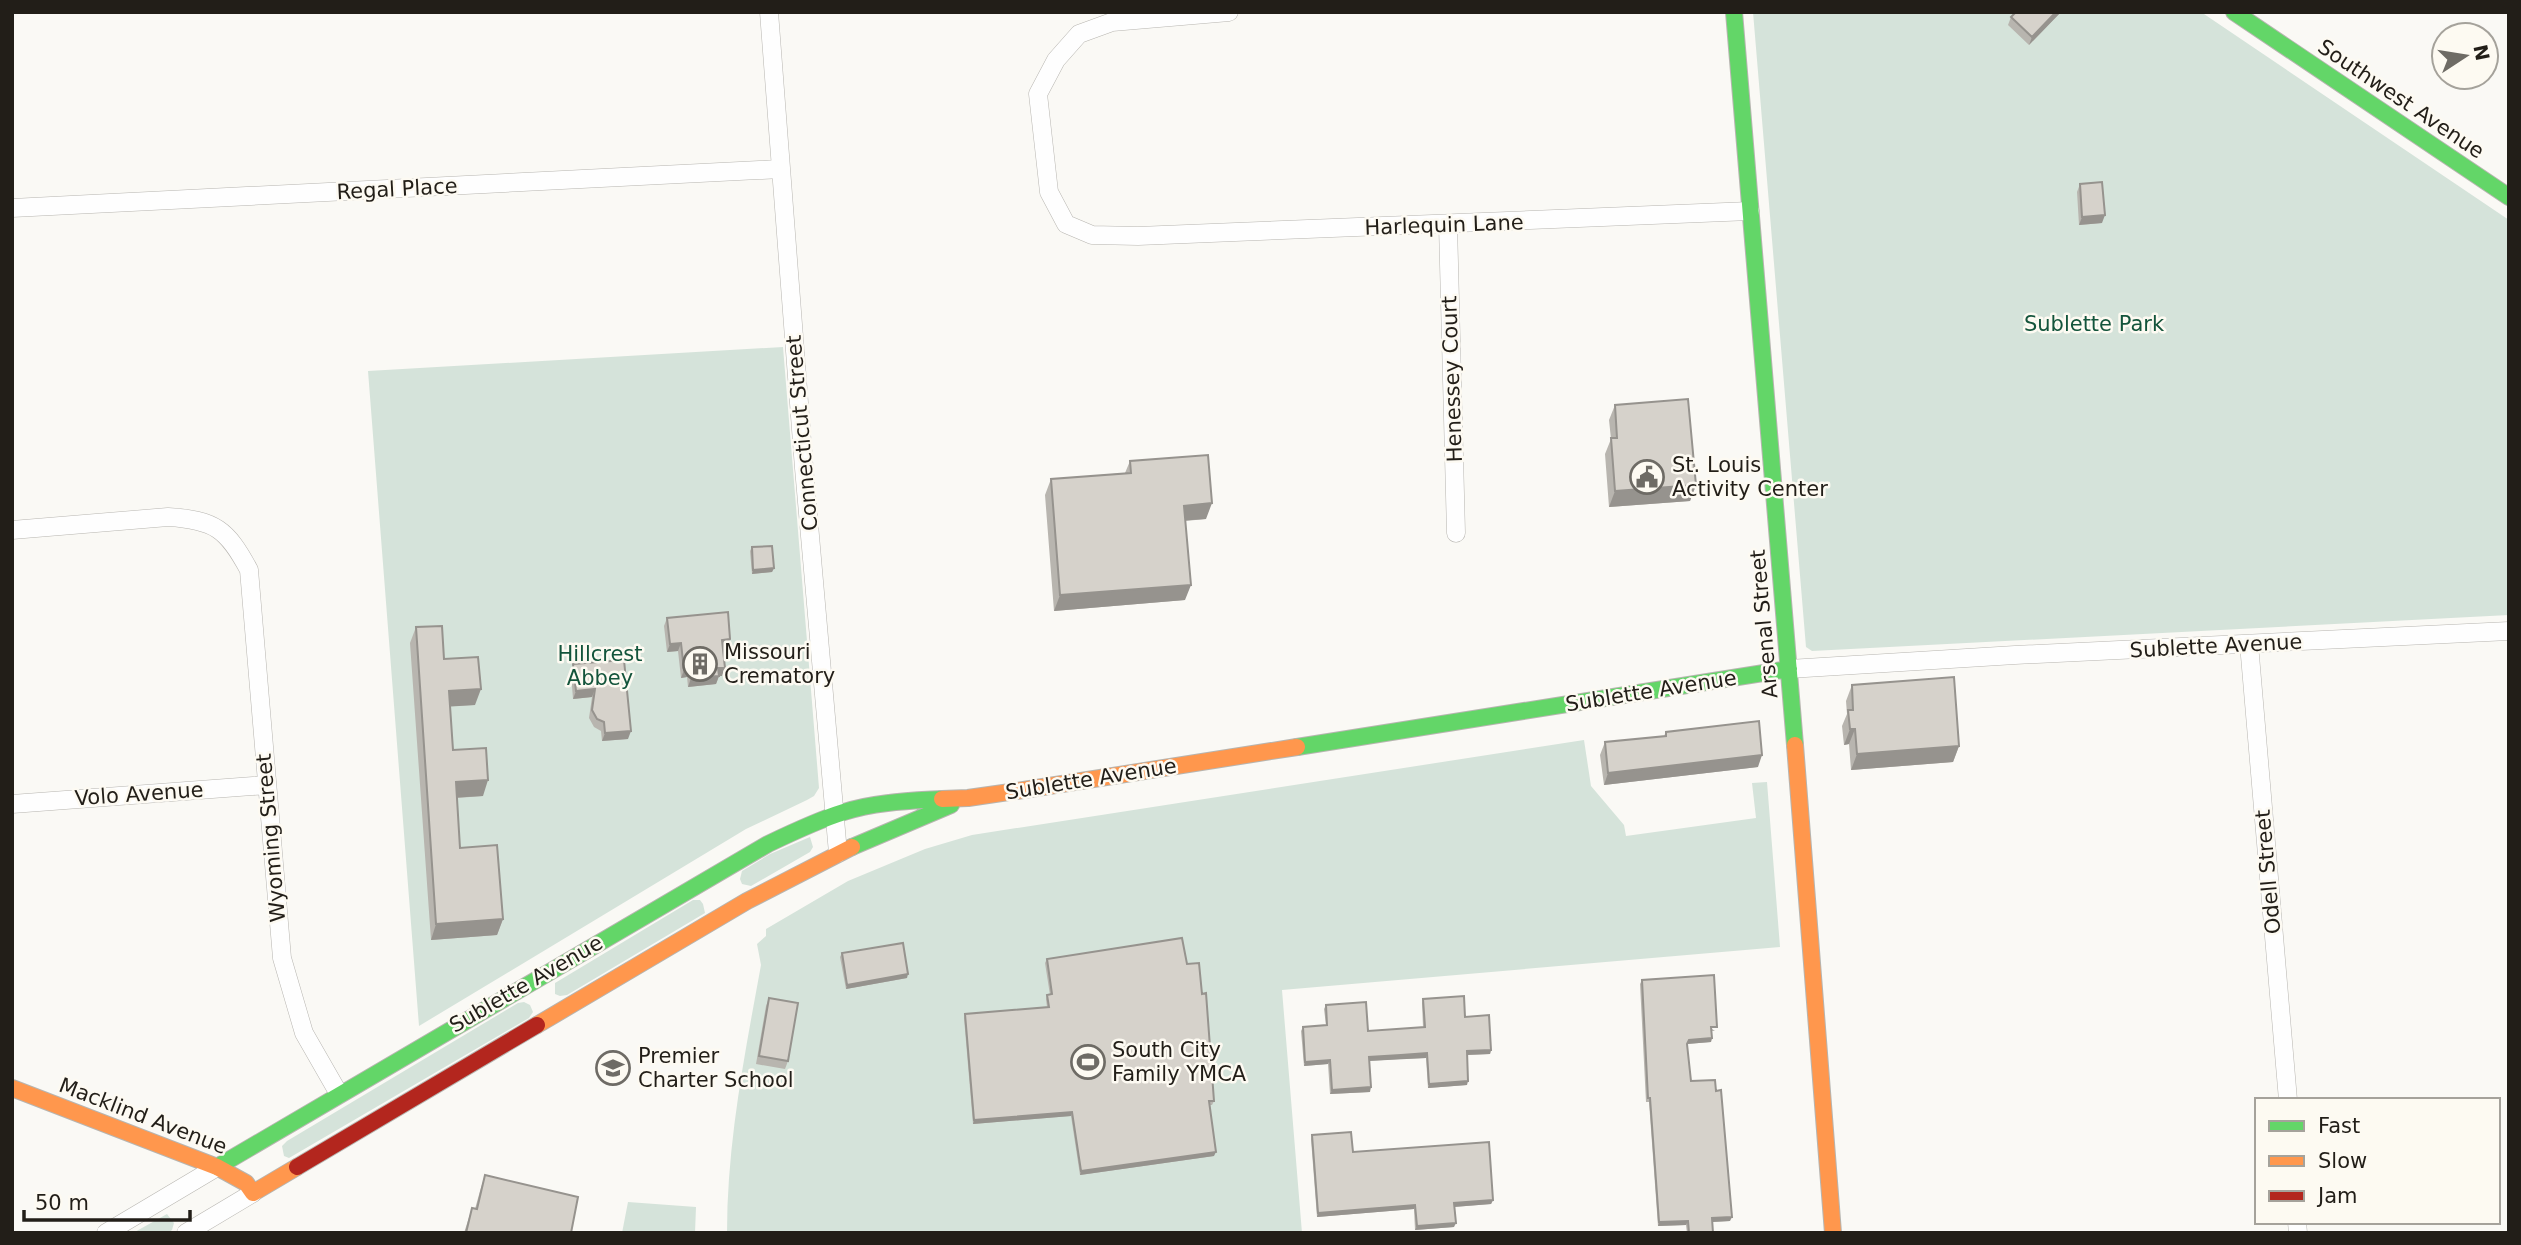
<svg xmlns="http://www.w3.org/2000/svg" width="2521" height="1245" viewBox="0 0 2521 1245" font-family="'DejaVu Sans',sans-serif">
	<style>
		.green { fill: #d5e3da }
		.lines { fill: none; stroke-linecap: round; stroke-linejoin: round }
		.street-casing { stroke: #b7b5b0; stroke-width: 19 }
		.fast-casing { stroke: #b7b5b0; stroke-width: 18 }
		.slow-casing { stroke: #b7b5b0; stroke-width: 18 }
		.jam-casing { stroke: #b7b5b0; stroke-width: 18 }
		.street { stroke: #fefefe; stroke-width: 18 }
		.fast { stroke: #63d668; stroke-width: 16 }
		.slow { stroke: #ff974d; stroke-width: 16 }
		.jam { stroke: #b3261e; stroke-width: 16 }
		.wall { fill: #b8b5af }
		.shaded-wall { fill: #96938e }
		.building { fill: #d6d2cb; stroke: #96938e; stroke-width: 2 }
		.labels { text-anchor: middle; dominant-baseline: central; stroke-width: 5; stroke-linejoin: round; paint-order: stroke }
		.street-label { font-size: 21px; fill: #221e18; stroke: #fdfaf2 }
		.park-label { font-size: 21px; fill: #13543b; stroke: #fdfaf2 }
		.poi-label { font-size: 21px; fill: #221e18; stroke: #fdfaf2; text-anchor: start }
	</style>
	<rect width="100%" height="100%" fill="#faf9f5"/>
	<path class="green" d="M1753 12H2201L2509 220V615L1812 651 1806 647Z
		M783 347 819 788 814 796 807 800 746 829 419 1026 368 371Z
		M1584 740 1591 786 1624 825 1626 836 1756 818 1752 783 1767 782 1780 947 1282 990 1302 1233H727C727 1142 745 1053 761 965L757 944 766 936V929L848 881 925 849 972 835Z
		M810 837 813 847 810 852 751 886 742 884 740 879 742 871 770 854Z
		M693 900H700L703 904 705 913 567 995 560 996 555 994V983Z
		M524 1002 530 1005 533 1012 529 1018 289 1158 284 1156 282 1146 287 1141 518 1003Z
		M628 1202 696 1207 695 1233H622Z
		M167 1214 174 1223 172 1230 168 1233H133Z"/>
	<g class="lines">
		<g class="street-casing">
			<path id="street" d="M769 12 804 468 838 853
				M1229 12 1112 22 1079 34 1056 60 1038 94 1049 192 1066 224 1092 235 1138 236 1750 211
				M12 208 781 169
				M1448 225 1456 533
				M12 530 168 517C215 520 227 529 249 570L282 958 304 1033 339 1094
				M2249 644 2288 1100
				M1789 669 2015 655 2509 631
				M12 804 266 785
				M2297 1222 2298 1233
				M106 1233 217 1167
				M186 1233 253 1193"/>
		</g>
		<g class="fast-casing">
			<path id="fast" d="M1734 12 1795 745
				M2234 12 2509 197
				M1297 747 1789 669
				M852 847 951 805
				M217 1167 768 844C793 832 818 820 844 812 875 802 909 801 942 799"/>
		</g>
		<g class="slow-casing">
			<path id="slow" d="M1795 745 1833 1233
				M942 799 968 798 1030 789 1297 747
				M537 1025 747 901 852 847
				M12 1088 217 1167 246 1183 253 1193 297 1167"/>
		</g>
		<g class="jam-casing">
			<path id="jam" d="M297 1167 537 1025"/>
		</g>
		<use href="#street" class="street"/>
		<use href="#fast" class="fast"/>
		<use href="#slow" class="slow"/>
		<use href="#jam" class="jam"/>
	</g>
	<path class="wall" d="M2061 12 2029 45 2008 25 2011 17Z
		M2080 184 2102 223 2079 225 2077 192Z
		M1615 405 1696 485 1690 501 1609 507 1605 454 1611 439 1609 420Z
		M1130 461 1206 519 1185 521V600L1054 611 1045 495 1051 479 1125 473Z
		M752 547 774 568 772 572 752 574 750 551Z
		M667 618 730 639 727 647 723 648 725 668 722 676H719L716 684 688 687 687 677 681 678 678 651 667 652 664 626Z
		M416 627 475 705 450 706 453 750 483 796 457 798 460 848 503 919 497 935 431 940 410 643Z
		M624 660 628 739 602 741 601 731 594 727 589 718 592 697 573 699 571 673 573 664Z
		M1852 685 1959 746 1953 762 1851 770 1849 744 1844 745 1842 726 1847 714 1846 701Z
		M1666 732 1758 767 1604 785 1600 755 1605 742 1664 736Z
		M842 953 907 978 846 989 840 957Z
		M1047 959 1214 1101 1212 1105H1209L1214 1156 1080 1175 1071 1116 973 1124 964 1018 965 1014 1047 1007 1046 999 1047 995H1050L1045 963Z
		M1642 980 1715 1031H1712L1711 1042 1687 1044 1691 1081 1730 1221 1713 1222V1233H1687L1686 1225 1658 1226 1649 1102H1646L1640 984Z
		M769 998 788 1061 785 1069 756 1064 766 1006Z
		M1423 999 1465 1017 1491 1050 1490 1054 1467 1055V1085L1428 1088 1426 1058 1399 1059 1369 1061 1370 1092 1330 1094 1328 1064 1304 1066 1301 1031 1303 1027 1326 1025 1324 1009 1326 1005 1368 1031 1423 1027 1422 1003Z
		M1312 1135 1353 1152 1493 1200 1491 1204 1454 1207V1227L1415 1230 1414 1209 1317 1217 1311 1139Z
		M485 1175 571 1233H464L472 1208 475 1209 480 1191Z"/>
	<path class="shaded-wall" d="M2056 12H2061L2029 45 2032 37Z
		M2105 215 2102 223 2079 225 2082 217Z
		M1696 485 1690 501 1609 507 1615 491Z
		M1212 503 1206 519 1178 521 1184 506Z
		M774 568 772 572 752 574 753 570Z
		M1191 585 1185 600 1054 611 1060 595Z
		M730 639 727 647 719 648 722 640Z
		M681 643 678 651 667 652 670 644Z
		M718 668H725L722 676H719L716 684 688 687 691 678Z
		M690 669 687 677 681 678 684 670Z
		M481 689 475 705 443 707 449 691Z
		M595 689 592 697 573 699 576 691Z
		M1850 729H1855L1849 744 1844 745Z
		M631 731 628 739 602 741 605 733Z
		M1959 746 1953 762 1851 770 1857 754Z
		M1762 755 1758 767 1604 785 1608 773Z
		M488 780 483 796 450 798 456 782Z
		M503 919 497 935 431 940 436 924Z
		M908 974 907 978 846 989 847 985Z
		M1712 1038 1711 1042 1687 1044 1689 1040Z
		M1491 1050 1490 1054 1465 1055 1467 1051Z
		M1427 1053 1426 1058 1368 1061 1369 1057Z
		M1330 1060 1328 1064 1304 1066 1305 1062Z
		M1468 1081 1467 1085 1428 1088 1429 1084Z
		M1371 1087 1370 1092 1330 1094 1332 1090Z
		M1072 1112 1071 1116 973 1124 974 1120Z
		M1216 1152 1214 1156 1080 1175 1081 1171Z
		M1493 1200 1491 1204 1453 1207 1454 1203Z
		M1415 1205 1414 1209 1317 1217 1318 1213Z
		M1732 1217 1730 1221 1711 1222 1712 1218Z
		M1688 1221 1686 1225 1658 1226 1659 1222Z
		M1456 1223 1454 1227 1415 1230 1417 1226Z"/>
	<path class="building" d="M2016 12H2056L2032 37 2011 17Z
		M2102 182 2105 215 2082 217 2080 184Z
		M1688 399 1696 485 1615 491 1611 438H1617L1615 405Z
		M1208 455 1212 503 1184 506 1191 585 1060 595 1051 479 1131 473 1130 461Z
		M772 546 774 568 753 570 752 547Z
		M728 612 730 639 722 640 725 668H718L719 676 691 678 690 669 684 670 681 643 670 644 667 618Z
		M442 626 444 659 478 657 481 689 449 691 453 750 486 748 488 780 456 782 460 848 497 845 503 919 436 924 416 627Z
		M624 660 631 731 605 733 604 722 597 719 592 710 595 689 576 691 573 664Z
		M1954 677 1959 746 1857 754 1855 729H1850L1848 710H1853L1852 685Z
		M1759 721 1762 755 1608 773 1605 742 1666 736V732Z
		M1182 938 1187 964 1199 963 1202 994 1206 993 1214 1101H1209L1216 1152 1081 1171 1072 1112 974 1120 965 1014 1049 1007 1047 995 1052 994 1047 959Z
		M903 943 908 974 847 985 842 953Z
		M1714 975 1717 1027H1711L1712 1038 1689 1040 1687 1044 1691 1081 1715 1080 1716 1091 1721 1090 1732 1217 1712 1218 1713 1233H1689L1688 1221 1659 1222 1650 1098H1648L1642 980Z
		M1464 996 1465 1017 1489 1015 1491 1050 1467 1051 1468 1081 1429 1084 1427 1053 1401 1055 1369 1057 1371 1087 1332 1090 1330 1060 1305 1062 1303 1027 1327 1025 1326 1005 1366 1002 1368 1031 1425 1027 1423 999Z
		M769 998 798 1003 788 1061 759 1056Z
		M1351 1132 1353 1152 1489 1142 1493 1200 1454 1203 1456 1223 1417 1226 1415 1205 1318 1213 1312 1135Z
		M485 1175 578 1197 571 1233H466L472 1208 477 1209Z"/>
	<defs>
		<g id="civic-ring" transform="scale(1.75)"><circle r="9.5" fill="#fdfaf2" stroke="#6e6b65" stroke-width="1.5"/><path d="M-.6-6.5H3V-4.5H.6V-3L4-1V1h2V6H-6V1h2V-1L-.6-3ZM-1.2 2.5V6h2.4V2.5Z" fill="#6e6b65"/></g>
		<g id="building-ring" transform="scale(1.75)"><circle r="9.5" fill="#fdfaf2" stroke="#6e6b65" stroke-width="1.5"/><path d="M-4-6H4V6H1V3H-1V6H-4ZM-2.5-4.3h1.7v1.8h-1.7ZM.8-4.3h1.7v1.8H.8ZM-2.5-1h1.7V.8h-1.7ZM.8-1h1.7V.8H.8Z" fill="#6e6b65"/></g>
		<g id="stadium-ring" transform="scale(1.75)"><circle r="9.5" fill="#fdfaf2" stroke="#6e6b65" stroke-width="1.5"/><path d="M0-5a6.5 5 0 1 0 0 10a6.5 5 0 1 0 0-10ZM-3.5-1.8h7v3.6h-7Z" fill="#6e6b65"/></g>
		<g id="school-ring" transform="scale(1.75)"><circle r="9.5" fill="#fdfaf2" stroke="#6e6b65" stroke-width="1.5"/><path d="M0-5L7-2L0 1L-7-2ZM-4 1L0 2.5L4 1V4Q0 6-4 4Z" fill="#6e6b65"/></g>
	</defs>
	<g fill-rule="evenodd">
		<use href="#civic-ring" x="1647" y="477"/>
		<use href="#building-ring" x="700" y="664"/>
		<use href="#stadium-ring" x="1088" y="1062"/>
		<use href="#school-ring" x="613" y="1068"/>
	</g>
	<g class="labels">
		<g class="street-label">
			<text transform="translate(2401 99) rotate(34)">Southwest Avenue</text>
			<text transform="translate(397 189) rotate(-3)">Regal Place</text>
			<text transform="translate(1444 225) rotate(-2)">Harlequin Lane</text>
			<text transform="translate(1452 379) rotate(-92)">Henessey Court</text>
			<text transform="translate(802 433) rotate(-95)">Connecticut Street</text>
			<text transform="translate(1764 624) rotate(-95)">Arsenal Street</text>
			<text transform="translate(2216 646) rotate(-3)">Sublette Avenue</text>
			<text transform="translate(1651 691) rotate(-9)">Sublette Avenue</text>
			<text transform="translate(1091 779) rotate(-9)">Sublette Avenue</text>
			<text transform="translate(139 794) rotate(-4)">Volo Avenue</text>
			<text transform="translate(271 838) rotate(-95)">Wyoming Street</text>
			<text transform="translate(2268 872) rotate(-95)">Odell Street</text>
			<text transform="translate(526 984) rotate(-30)">Sublette Avenue</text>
			<text transform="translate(143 1116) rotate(21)">Macklind Avenue</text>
		</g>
		<g class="park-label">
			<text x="2094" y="324">Sublette Park</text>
			<text x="600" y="654">Hillcrest<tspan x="600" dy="24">Abbey</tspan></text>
		</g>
		<g class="poi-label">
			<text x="1672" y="465">St. Louis<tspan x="1672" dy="24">Activity Center</tspan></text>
			<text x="724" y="652">Missouri<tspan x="724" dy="24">Crematory</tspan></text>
			<text x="1112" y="1050">South City<tspan x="1112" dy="24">Family YMCA</tspan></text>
			<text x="638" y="1056">Premier<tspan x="638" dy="24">Charter School</tspan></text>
		</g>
	</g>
	<rect width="2521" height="1245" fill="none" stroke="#221e18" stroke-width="28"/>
	<rect x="2255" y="1098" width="245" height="126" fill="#fdfaf2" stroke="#a5a29b" stroke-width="2"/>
	<rect x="2269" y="1121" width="35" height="10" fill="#63d668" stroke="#a5a29b" stroke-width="2"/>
	<text x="2318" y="1133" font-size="21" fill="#221e18">Fast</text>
	<rect x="2269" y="1156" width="35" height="10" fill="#ff974d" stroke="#a5a29b" stroke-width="2"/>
	<text x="2318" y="1168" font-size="21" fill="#221e18">Slow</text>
	<rect x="2269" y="1191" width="35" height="10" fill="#b3261e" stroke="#a5a29b" stroke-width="2"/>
	<text x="2318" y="1203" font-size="21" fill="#221e18">Jam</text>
	<g transform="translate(2465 56) rotate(78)"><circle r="33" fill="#fdfaf2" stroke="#a5a29b" stroke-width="2"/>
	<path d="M0-5L12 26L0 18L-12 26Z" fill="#6e6b65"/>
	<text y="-10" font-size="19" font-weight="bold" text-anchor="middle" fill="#221e18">N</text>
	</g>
	<path d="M24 1210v10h166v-10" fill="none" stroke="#221e18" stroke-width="3.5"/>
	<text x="35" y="1210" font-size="21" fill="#221e18" stroke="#fdfaf2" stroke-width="5" paint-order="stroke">50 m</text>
</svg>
